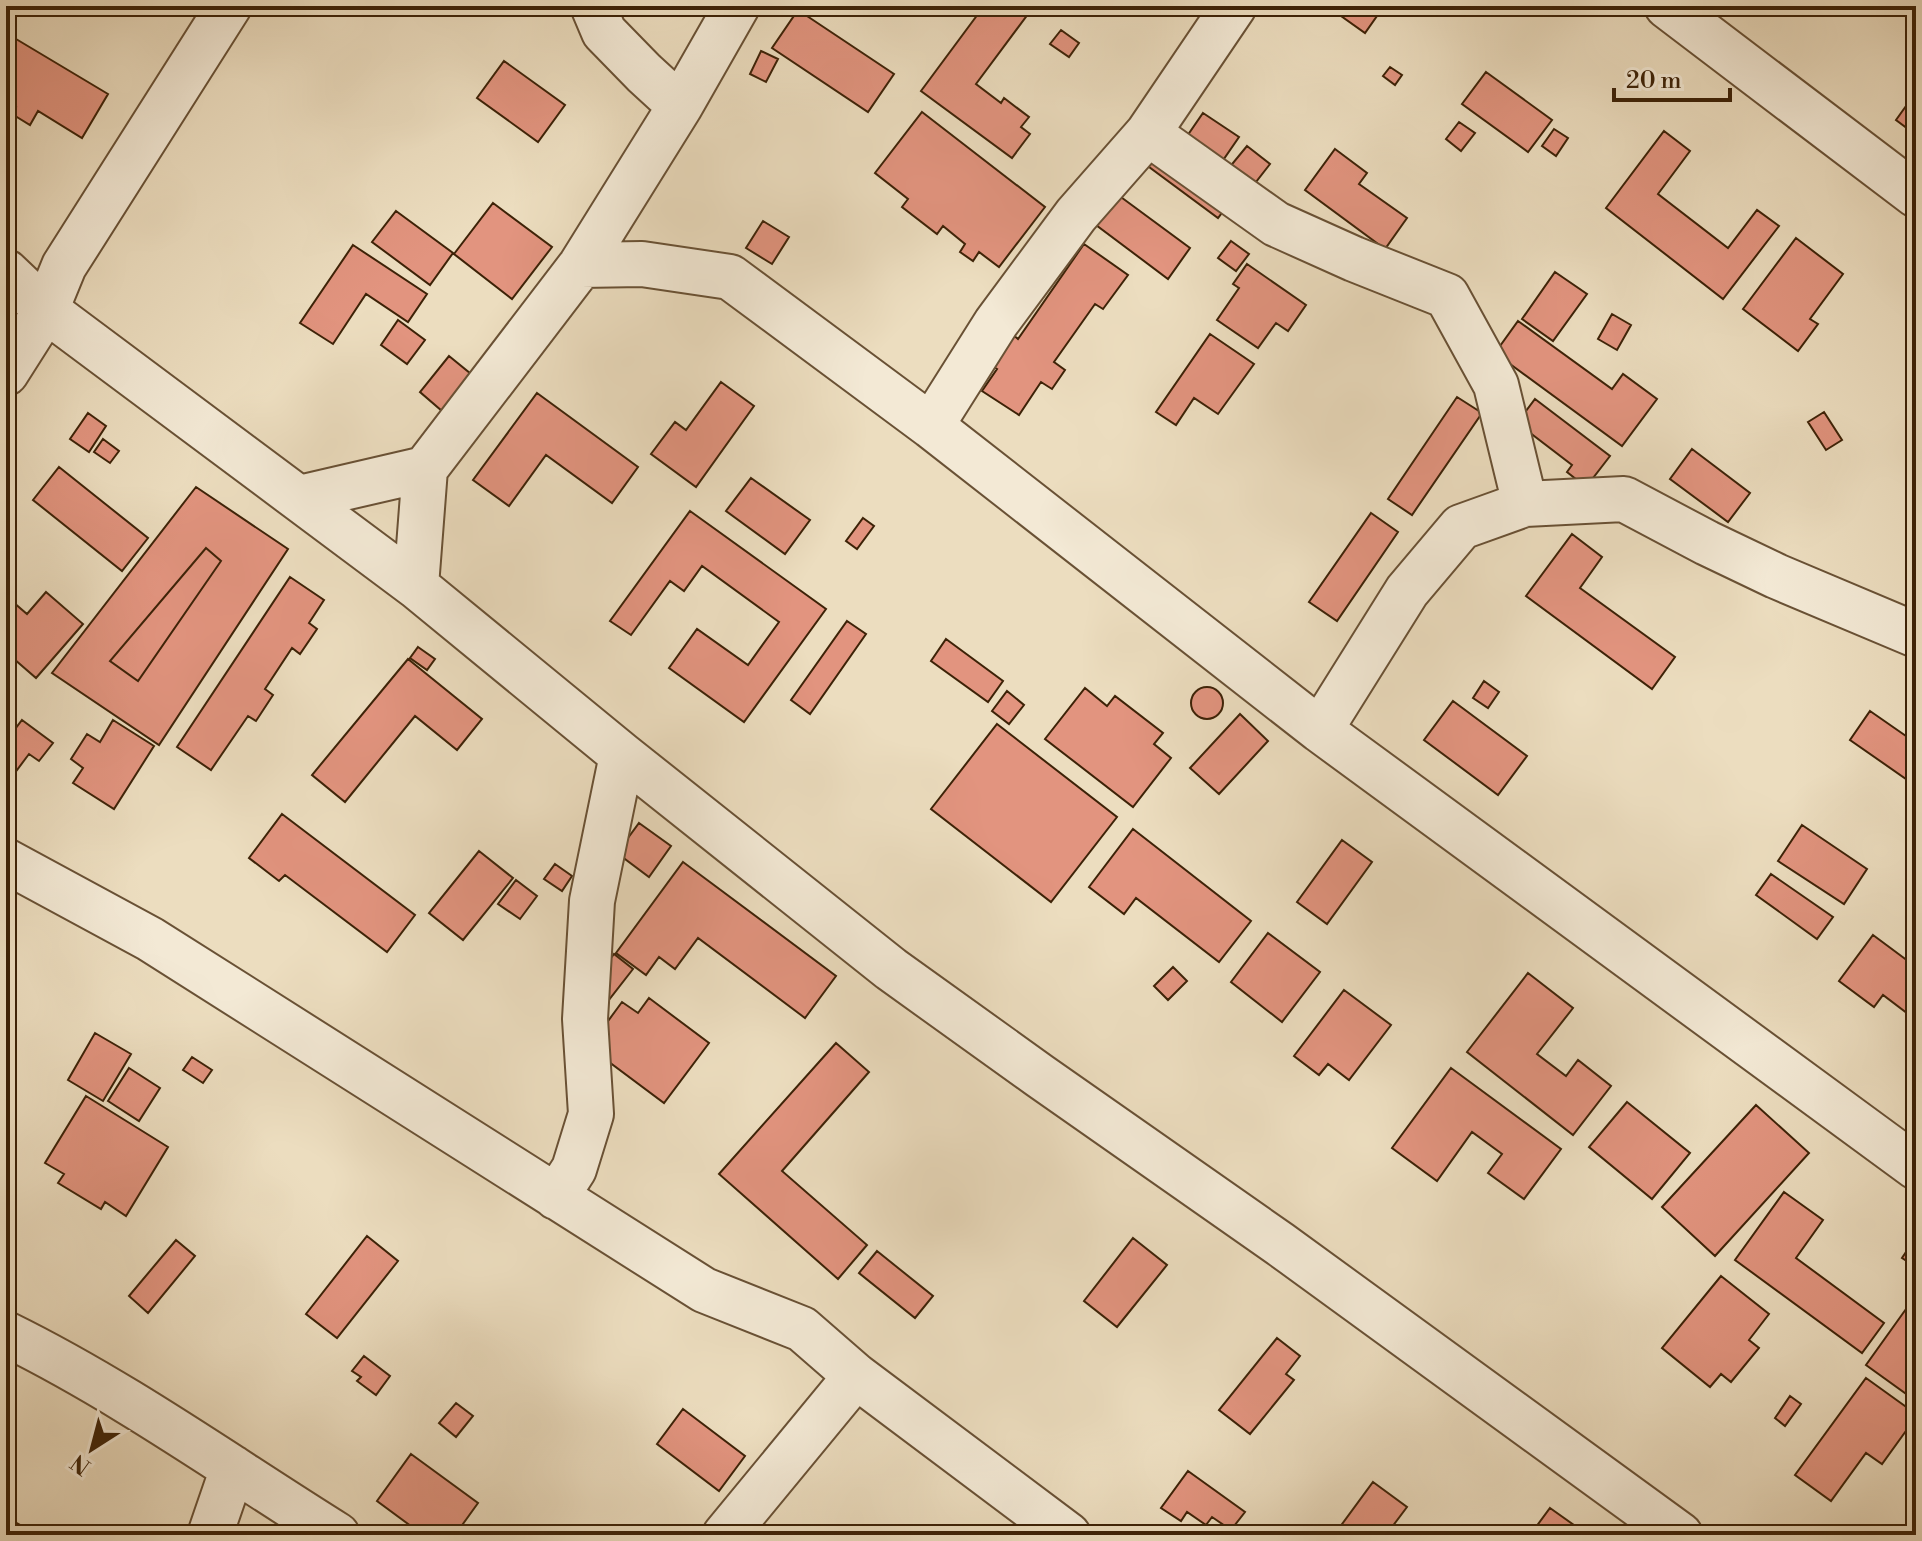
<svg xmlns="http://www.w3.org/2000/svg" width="1922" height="1541" viewBox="0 0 1922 1541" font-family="'Libre Bodoni',serif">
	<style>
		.building { fill: #e2947f; stroke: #3d2207; stroke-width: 2; fill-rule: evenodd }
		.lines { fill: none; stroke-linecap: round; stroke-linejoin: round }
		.street-casing { stroke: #695135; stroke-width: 48 }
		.street { stroke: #f3e9d5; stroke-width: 44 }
	</style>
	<rect width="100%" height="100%" fill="#ecddbf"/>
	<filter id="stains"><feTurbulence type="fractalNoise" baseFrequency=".0025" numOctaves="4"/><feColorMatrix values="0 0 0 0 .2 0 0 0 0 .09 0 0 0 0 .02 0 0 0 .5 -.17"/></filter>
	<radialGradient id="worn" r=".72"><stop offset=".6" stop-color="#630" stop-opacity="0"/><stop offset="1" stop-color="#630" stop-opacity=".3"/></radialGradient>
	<path class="building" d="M984 6H1034L976 84 1001 103 1004 98 1029 117 1021 127 1030 134 1012 158 921 91Z
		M1327 6H1384L1365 33Z
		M798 10 894 74 868 112 772 48Z
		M1061 30 1079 43 1069 57 1050 44Z
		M6 33 108 94 82 138 38 111 30 125 12 114 16 107 6 101Z
		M761 51 778 59 766 82 750 74Z
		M504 61 565 105 538 142 477 98Z
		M1390 67 1402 75 1395 85 1383 76Z
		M1486 72 1552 120 1528 152 1462 104Z
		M1911 99 1916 102V135L1896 120Z
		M922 112 1045 207 999 267 979 252 973 261 960 252 965 244 943 226 937 234 902 207 908 199 875 173Z
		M1203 113 1239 137 1219 166 1183 142Z
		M1459 122 1475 133 1461 151 1446 139Z
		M1554 129 1568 138 1556 156 1542 146Z
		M1664 131 1690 151 1658 194 1728 248 1757 210 1779 226 1723 299 1606 208Z
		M1153 145 1230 202 1218 218 1141 161Z
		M1247 146 1270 164 1252 187 1228 169Z
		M1335 149 1367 173 1359 184 1407 218 1385 249 1305 190Z
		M1110 189 1190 248 1168 279 1088 219Z
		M493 203 552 247 512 299 454 254Z
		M396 211 453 253 430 285 372 242Z
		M763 221 789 237 772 264 746 248Z
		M1796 238 1843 274 1810 319 1818 324 1798 351 1743 309Z
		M1231 241 1249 254 1236 271 1218 258Z
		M1084 244 1128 275 1103 309 1095 304 1054 362 1065 370 1052 389 1041 382 1019 415 982 391 997 369 990 365 1012 334 1018 339Z
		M353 245 427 294 408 322 366 294 333 344 300 323Z
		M1247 264 1306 305 1288 331 1276 323 1258 348 1217 320 1239 288 1233 284Z
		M1555 272 1587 294 1553 341 1522 319Z
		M1612 314 1631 325 1617 350 1598 339Z
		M398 320 425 340 407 364 381 345Z
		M1518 321 1612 389 1623 374 1657 399 1622 446 1495 353Z
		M1210 334 1254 364 1218 414 1194 398 1176 425 1156 412Z
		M449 356 471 374 442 411 420 392Z
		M721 382 754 406 696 487 651 454 675 422 686 430Z
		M537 393 638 467 612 503 546 455 509 506 473 480Z
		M1457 397 1482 413 1412 515 1388 499Z
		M1535 399 1610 456 1586 487 1567 472 1572 465 1517 423Z
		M1824 412 1842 440 1826 450 1808 422Z
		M88 413 106 426 89 452 70 439Z
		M103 439 119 451 110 463 94 452Z
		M1692 449 1750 493 1728 522 1670 479Z
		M59 467 148 538 122 571 33 500Z
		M751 478 810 520 785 554 726 511Z
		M196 487 288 549 159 745 52 673ZM206 548 221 561 138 681 110 661Z
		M690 511 826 609 744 722 669 668 697 629 748 665 779 622 702 566 684 591 670 581 631 635 610 621Z
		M1371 513 1398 532 1337 621 1309 602Z
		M863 518 874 526 857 549 846 541Z
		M1572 534 1602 557 1580 588 1675 657 1652 689 1526 596Z
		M206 548 221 561 138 681 110 661Z
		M290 577 324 600 309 623 317 629 300 654 292 648 265 689 273 695 256 721 248 716 211 770 177 747Z
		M46 592 83 624 36 678 6 652V596L27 614Z
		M847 621 866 634 810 714 791 700Z
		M946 639 1003 681 988 702 931 661Z
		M418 647 435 659 427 670 410 658Z
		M408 659 482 719 457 750 415 716 345 802 312 775Z
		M1484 681 1499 692 1488 708 1473 698Z
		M1191 703a16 16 0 1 1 32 0a16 16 0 1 1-32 0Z
		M1085 688 1107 706 1115 696 1163 733 1154 744 1171 758 1133 807 1045 739Z
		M1007 691 1024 705 1009 724 992 711Z
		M1453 701 1527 756 1498 795 1424 740Z
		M1870 711 1916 743V786L1850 740Z
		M1240 714 1268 741 1219 794 1190 768Z
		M22 720 53 743 39 761 29 754 17 770 6 761V741Z
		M113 720 154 746 114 809 73 783 83 768 71 759 87 734 100 742Z
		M997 724 1117 817 1051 902 931 809Z
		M282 814 415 915 387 952 285 875 279 881 249 858Z
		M639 823 671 846 649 877 617 853Z
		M1802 825 1867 869 1844 904 1778 861Z
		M1133 829 1251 921 1219 962 1136 898 1124 914 1089 887Z
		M1342 840 1372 862 1327 924 1297 902Z
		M479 851 513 878 463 940 429 913Z
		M683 862 836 976 805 1018 698 938 675 969 659 957 646 975 616 953Z
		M555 864 572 876 562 891 544 879Z
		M1771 874 1833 917 1817 939 1756 895Z
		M516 880 537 896 520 919 498 904Z
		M1268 933 1320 972 1282 1022 1231 982Z
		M1873 935 1916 967V1020L1883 995 1874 1007 1839 981Z
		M614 954 633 969 608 1001 589 987Z
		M1173 967 1187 981 1168 1000 1154 986Z
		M1528 973 1573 1008 1537 1054 1566 1076 1578 1060 1611 1086 1573 1135 1467 1052Z
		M1344 990 1391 1025 1349 1080 1328 1064 1319 1075 1294 1056Z
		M649 998 709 1043 664 1103 589 1047 622 1002 638 1013Z
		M95 1033 131 1054 103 1101 68 1080Z
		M836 1043 869 1072 782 1171 867 1245 838 1279 719 1174Z
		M192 1057 212 1070 203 1083 183 1070Z
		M129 1068 160 1088 139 1121 108 1101Z
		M1451 1068 1561 1149 1524 1199 1488 1173 1502 1154 1472 1132 1437 1181 1392 1148Z
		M86 1096 168 1147 126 1216 105 1202 101 1209 58 1183 64 1174 45 1163Z
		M1627 1102 1690 1153 1652 1199 1589 1147Z
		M1756 1105 1809 1153 1715 1256 1662 1207Z
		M1784 1192 1823 1220 1796 1258 1884 1323 1862 1353 1735 1260Z
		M367 1236 398 1261 337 1338 306 1314Z
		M1916 1237V1267L1902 1258Z
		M1133 1238 1167 1265 1117 1327 1084 1301Z
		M176 1240 195 1256 148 1313 129 1296Z
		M877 1251 933 1296 915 1318 859 1273Z
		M1721 1276 1769 1314 1749 1340 1759 1348 1731 1382 1721 1374 1710 1387 1662 1348Z
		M1916 1295V1401L1866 1365Z
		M1277 1338 1300 1356 1286 1374 1294 1380 1250 1434 1219 1410Z
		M364 1356 390 1376 376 1395 357 1381 361 1377 352 1371Z
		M1866 1378 1916 1414V1417L1882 1464 1866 1453 1831 1501 1795 1475Z
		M1790 1396 1801 1404 1785 1426 1775 1418Z
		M456 1403 473 1416 456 1437 439 1423Z
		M683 1409 745 1456 719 1491 657 1444Z
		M411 1454 478 1503 455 1535H423L377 1501Z
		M1188 1471 1245 1512 1231 1530 1212 1517 1206 1525 1187 1512 1181 1521 1161 1508Z
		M1373 1482 1407 1507 1386 1535H1334Z
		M1550 1508 1588 1535H1530Z
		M6 1517 38 1535H6Z"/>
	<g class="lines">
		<g class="street-casing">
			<path id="street" d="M593 6 604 32 644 73 680 106
				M1667 6 1916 195
				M1148 133 1276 224 1354 259 1447 296 1496 385 1525 504
				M581 265 642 264 730 277 931 426 1320 730 1916 1167
				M6 272 46 310 416 586 622 755 891 969 1040 1076 1280 1244 1680 1535
				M6 373 46 310 64 266 229 6
				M931 426 996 323 1076 215 1148 133 1234 6
				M300 498 425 469
				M416 586 425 469 581 265 680 106 737 6
				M1320 730 1407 591 1461 527 1525 504 1624 499 1707 543 1776 576 1916 635
				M6 861 150 939 704 1290 802 1329 856 1376 1068 1535
				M556 1197 574 1169 591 1114 585 1019 592 901 622 755
				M6 1334C122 1391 228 1467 337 1535
				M210 1535 233 1468
				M725 1535 856 1376"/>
		</g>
		<use href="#street" class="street"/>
	</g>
	<rect width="1922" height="1541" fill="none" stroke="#ecddbf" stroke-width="32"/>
	<rect x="8" y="8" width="1906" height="1525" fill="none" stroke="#3d2207" stroke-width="4"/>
	<rect x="16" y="16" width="1890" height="1509" fill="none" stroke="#3d2207" stroke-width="2"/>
	<g transform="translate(92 1449) rotate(216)" stroke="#f3e9d5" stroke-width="6" paint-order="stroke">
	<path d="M0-6L14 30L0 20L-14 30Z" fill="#3d2207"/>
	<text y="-12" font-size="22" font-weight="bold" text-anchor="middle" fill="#3d2207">N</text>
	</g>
	<path d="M1614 88v12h116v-12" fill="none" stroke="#3d2207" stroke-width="4"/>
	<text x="1626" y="88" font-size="24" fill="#3d2207" stroke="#f3e9d5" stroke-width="6" paint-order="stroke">20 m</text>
	<rect width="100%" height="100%" filter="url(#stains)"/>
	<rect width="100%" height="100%" fill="url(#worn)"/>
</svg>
